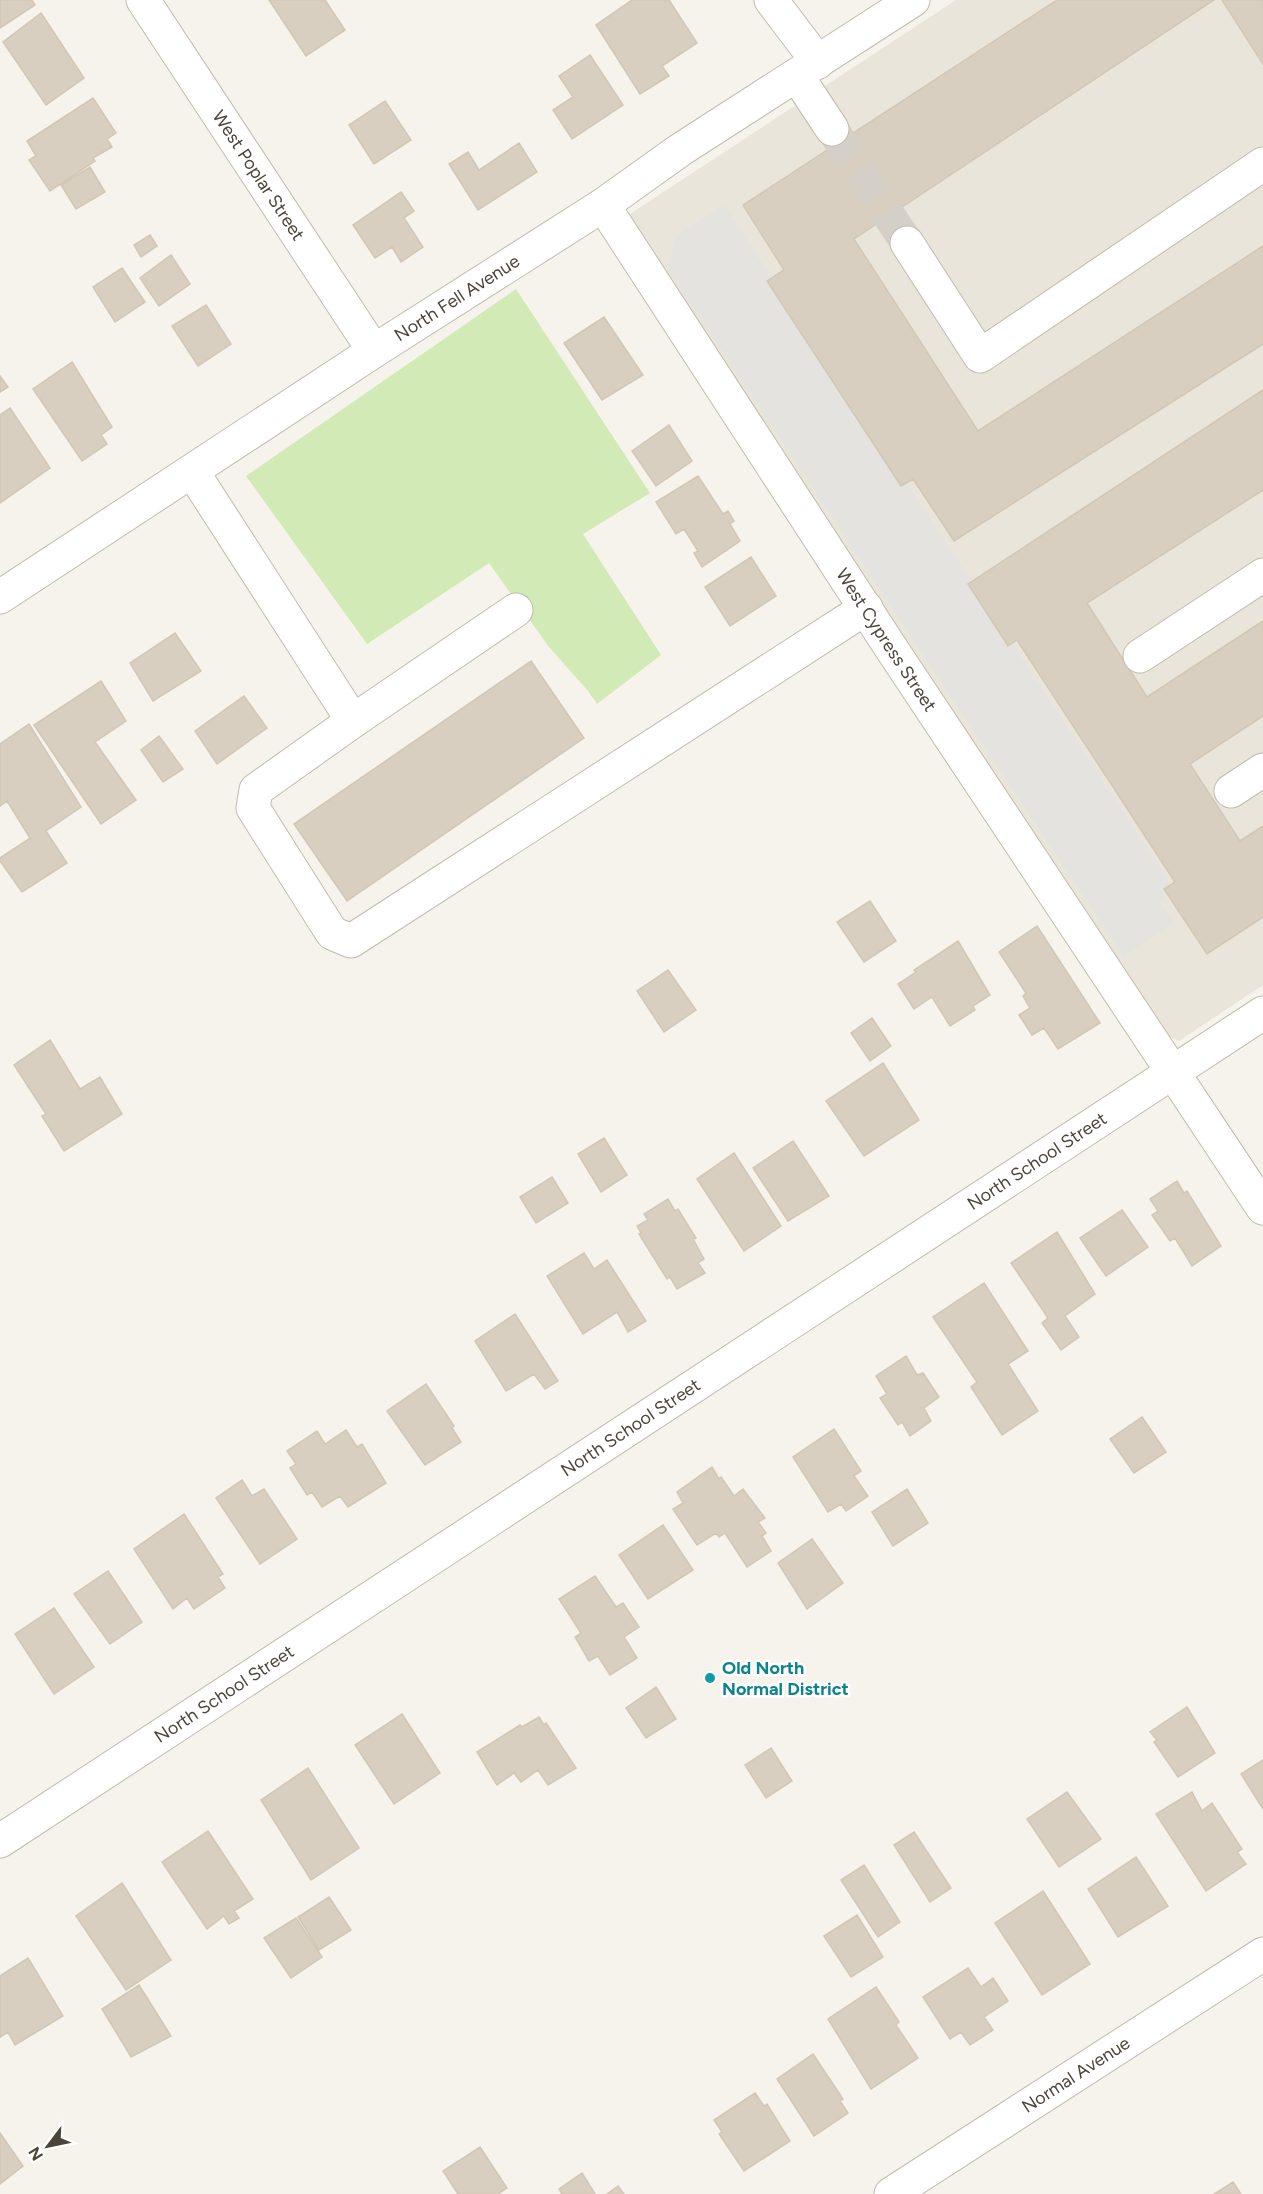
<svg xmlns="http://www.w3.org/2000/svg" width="1263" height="2194" viewBox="0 0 1263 2194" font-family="Figtree,sans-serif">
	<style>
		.residential { fill: #eae5da }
		.green { fill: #d2eab5 }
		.parking { fill: #e5e3e0 }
		.building { fill: #d8cfc1; stroke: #d3c7b4; stroke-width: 1.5 }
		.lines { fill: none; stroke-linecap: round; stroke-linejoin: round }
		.minor-tunnel { stroke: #d4d0c8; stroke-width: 33; stroke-dasharray: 33 16; stroke-linecap: butt }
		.minor-casing { stroke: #c2bbae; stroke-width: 35 }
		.minor { stroke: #fff; stroke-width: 33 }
		.culture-dot { fill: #0f9aa8; stroke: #fff; stroke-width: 2 }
		.labels { text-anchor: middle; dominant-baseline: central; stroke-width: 5; stroke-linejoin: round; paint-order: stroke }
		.street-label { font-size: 18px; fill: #4b4439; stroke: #fff }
		.culture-label { font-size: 18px; font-weight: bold; fill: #0d838f; stroke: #fff; text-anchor: start }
	</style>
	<rect width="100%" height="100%" fill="#f6f3ec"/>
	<path class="residential" d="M956 0H1263V985L1179 1041 1160 1032 631 222 630 214Z"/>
	<path class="green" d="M516 289 650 493 583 534 661 655 597 704 588 691 549 647 489 563 367 644 246 476Z"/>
	<path class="parking" d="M724 205 1174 889 1159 901 1173 923 1124 957 668 270 675 237Z"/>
	<path class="building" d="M0 0H32L35 5 0 28Z
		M269 0H325L345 30 306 56Z
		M632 0H669L697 43 662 66 669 76 640 94 596 25Z
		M1057 0H1214L854 239 978 431 1263 246V344L954 541 913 479 901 486 767 281 784 270 743 205Z
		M1222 0H1263V64Z
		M41 13 84 78 46 105 3 42Z
		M590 55 623 105 572 139 553 110 573 97 559 76Z
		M93 98 116 133 107 139 112 147 93 158 95 161 50 191 29 160 36 156 27 141Z
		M385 101 411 140 374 164 349 125Z
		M519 143 537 172 478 210 449 164 468 152 479 170Z
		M90 167 105 192 76 209 61 185Z
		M401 192 414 211 404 218 423 247 401 262 392 247 375 258 353 225Z
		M150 235 157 246 141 257 134 245Z
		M171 255 190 284 159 306 140 278Z
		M122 268 145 302 115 322 93 287Z
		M206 305 231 344 198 366 172 326Z
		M604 317 643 375 602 400 564 343Z
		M72 362 112 427 101 435 107 444 82 461 33 389Z
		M0 376 8 387 0 392Z
		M1263 390V490L1087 603 1147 697 1263 621V716L1190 764 1240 841 1263 826V917L1207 954 1164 889 1175 882 1017 640 1008 646 968 584Z
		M10 408 50 468 0 503V415Z
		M669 425 692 461 656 486 632 451Z
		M698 476 723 514 728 511 734 521 730 524 740 541 702 567 694 553 698 551 684 529 676 534 656 502Z
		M751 557 776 596 730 626 705 587Z
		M175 633 201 671 153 701 130 663Z
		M531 661 584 738 347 901 294 824Z
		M101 681 126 721 95 742 136 800 101 824 34 725Z
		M244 696 267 728 217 764 195 731Z
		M29 724 81 807 46 831 67 863 22 892 0 861V858L30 838 7 801 0 806V744Z
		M159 736 183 769 163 782 141 750Z
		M870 901 896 941 864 962 837 922Z
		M1037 926 1100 1023 1058 1049 1044 1028 1032 1035 1019 1015 1030 1008 1023 996 1026 993 999 952Z
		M958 941 990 995 973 1006 975 1010 950 1026 932 997 914 1009 898 984 916 972 914 970Z
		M668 970 696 1010 664 1032 637 991Z
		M872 1018 891 1046 870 1061 851 1033Z
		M50 1040 80 1089 100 1077 122 1114 64 1151 42 1116 46 1114 14 1065Z
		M883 1063 919 1120 864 1156 826 1101Z
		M604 1138 627 1175 601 1192 578 1154Z
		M793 1141 829 1196 788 1221 753 1168Z
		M734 1153 781 1226 744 1251 697 1179Z
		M552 1177 568 1203 536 1223 520 1197Z
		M1177 1181 1184 1193 1187 1191 1221 1246 1192 1266 1175 1238 1170 1241 1152 1215 1158 1211 1150 1199Z
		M668 1199 675 1211 678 1209 696 1238 693 1239 704 1259 698 1263 705 1273 677 1289 670 1277 667 1279 639 1234 641 1233 637 1226 648 1220 644 1214Z
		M1122 1210 1148 1247 1106 1276 1080 1238Z
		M1057 1232 1095 1294 1065 1316 1079 1337 1061 1350 1042 1323 1048 1318 1011 1263Z
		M584 1253 594 1269 607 1260 646 1321 628 1332 617 1312 583 1334 547 1276Z
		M984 1283 1028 1351 1008 1364 1038 1411 1002 1435 971 1387 977 1382 933 1317Z
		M515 1314 558 1381 545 1389 534 1374 506 1391 475 1341Z
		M906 1356 917 1375 923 1373 939 1397 924 1408 931 1421 910 1436 902 1422 898 1425 880 1398 887 1394 876 1376Z
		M426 1384 454 1426 452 1428 461 1442 425 1465 387 1411Z
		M1142 1417 1166 1452 1134 1473 1110 1439Z
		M834 1429 861 1471 854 1476 868 1496 846 1511 841 1504 828 1512 793 1457Z
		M346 1430 357 1447 362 1444 386 1483 348 1507 340 1496 322 1507 312 1492 307 1495 290 1468 296 1464 287 1451 317 1431 325 1444Z
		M712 1467 719 1479 721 1477 734 1496 743 1489 765 1518 758 1522 766 1533 762 1536 771 1551 747 1567 725 1533 719 1537 716 1533 697 1545 673 1509 683 1503 677 1492Z
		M242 1480 252 1496 264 1489 297 1539 260 1564 216 1498Z
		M907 1489 928 1523 893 1546 872 1512Z
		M184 1514 223 1574 218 1577 225 1588 194 1609 187 1598 173 1609 134 1549Z
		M663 1525 693 1570 648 1599 619 1555Z
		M812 1539 843 1583 807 1609 778 1563Z
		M108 1571 142 1622 110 1644 74 1594Z
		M595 1576 616 1607 623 1603 639 1627 624 1637 637 1658 610 1675 598 1656 589 1661 575 1637 581 1633 559 1599Z
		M54 1608 94 1667 54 1694 15 1634Z
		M656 1687 676 1719 646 1738 626 1708Z
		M1187 1707 1215 1753 1178 1777 1154 1742 1157 1740 1150 1732Z
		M402 1714 440 1773 394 1804 355 1745Z
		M539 1717 544 1725 546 1723 576 1768 548 1785 538 1770 521 1782 514 1773 497 1785 477 1752 520 1725 522 1727Z
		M771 1748 792 1781 766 1798 745 1765Z
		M1263 1760V1809L1241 1774Z
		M308 1768 359 1848 311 1880 261 1800Z
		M1067 1792 1101 1839 1059 1867 1027 1819Z
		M1192 1792 1202 1811 1212 1803 1242 1849 1237 1852 1246 1864 1206 1891 1156 1814Z
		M208 1831 253 1899 234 1911 239 1918 229 1924 224 1916 207 1929 162 1862Z
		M914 1832 951 1888 930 1902 894 1845Z
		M1136 1857 1168 1906 1118 1937 1088 1889Z
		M864 1865 900 1922 878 1937 841 1880Z
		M122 1883 171 1960 126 1990 76 1916Z
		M1043 1891 1090 1964 1042 1995 995 1923Z
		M329 1897 351 1930 319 1950 298 1917Z
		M857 1915 883 1957 851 1977 824 1936Z
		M296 1918 322 1957 291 1978 264 1938Z
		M28 1958 63 2016 15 2045 8 2032 0 2037V1976Z
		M968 1968 981 1987 993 1978 1008 2001 984 2017 993 2030 970 2045 961 2032 950 2039 923 1997Z
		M139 1985 171 2036 131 2057 102 2009Z
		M876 1987 899 2022 896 2025 918 2058 871 2089 828 2019Z
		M813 2054 843 2099 840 2101 848 2113 814 2136 777 2079Z
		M755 2093 764 2106 767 2104 790 2141 744 2171 719 2134 722 2132 714 2120Z
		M0 2133 23 2166 0 2184Z
		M480 2147 507 2188 498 2194H458L443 2171Z
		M582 2173 595 2194H562L559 2189Z
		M1233 2182 1241 2194H1214Z
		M618 2186 624 2194H607Z"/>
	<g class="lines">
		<path class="minor-tunnel" d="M832 129 907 243"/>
		<g class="minor-casing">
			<g id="minor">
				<path id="s1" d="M143 0 374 351"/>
				<path d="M771 0 818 62"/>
				<path d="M797 76 832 129"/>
				<path id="s2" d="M603 205 891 648 1263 1208"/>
				<path d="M907 243 980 356 1263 164"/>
				<path d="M192 471 353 721"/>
				<path id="s3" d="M0 597 374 351 603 205 680 150 913 0"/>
				<path d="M516 610 353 721 256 790 253 808 332 933 351 941 866 608"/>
				<path d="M1140 656 1263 575"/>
				<path d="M1231 791 1263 770"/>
				<path id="s4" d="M0 1841 1263 1013"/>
				<path id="s5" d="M891 2194 1263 1954"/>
			</g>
		</g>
		<use href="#minor" class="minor"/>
	</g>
	<circle class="culture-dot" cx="710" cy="1678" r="6"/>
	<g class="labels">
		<g class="street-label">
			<text stroke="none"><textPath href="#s1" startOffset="210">West Poplar Street</textPath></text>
			<text stroke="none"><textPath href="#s3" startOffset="546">North Fell Avenue</textPath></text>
			<text stroke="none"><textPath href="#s2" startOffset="519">West Cypress Street</textPath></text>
			<text stroke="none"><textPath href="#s4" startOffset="1240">North School Street</textPath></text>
			<text stroke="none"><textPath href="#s4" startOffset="754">North School Street</textPath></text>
			<text stroke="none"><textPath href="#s4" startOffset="268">North School Street</textPath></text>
			<text stroke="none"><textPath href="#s5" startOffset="220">Normal Avenue</textPath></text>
		</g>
		<g class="culture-label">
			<text x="722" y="1668">Old North<tspan x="722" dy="21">Normal District</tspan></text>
		</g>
	</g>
	<g transform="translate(48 2146) rotate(238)" stroke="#ffffff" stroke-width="4.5" paint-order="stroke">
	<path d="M0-4.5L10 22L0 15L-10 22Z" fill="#4b4439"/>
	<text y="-9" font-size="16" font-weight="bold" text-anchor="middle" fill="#4b4439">N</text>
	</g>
</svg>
